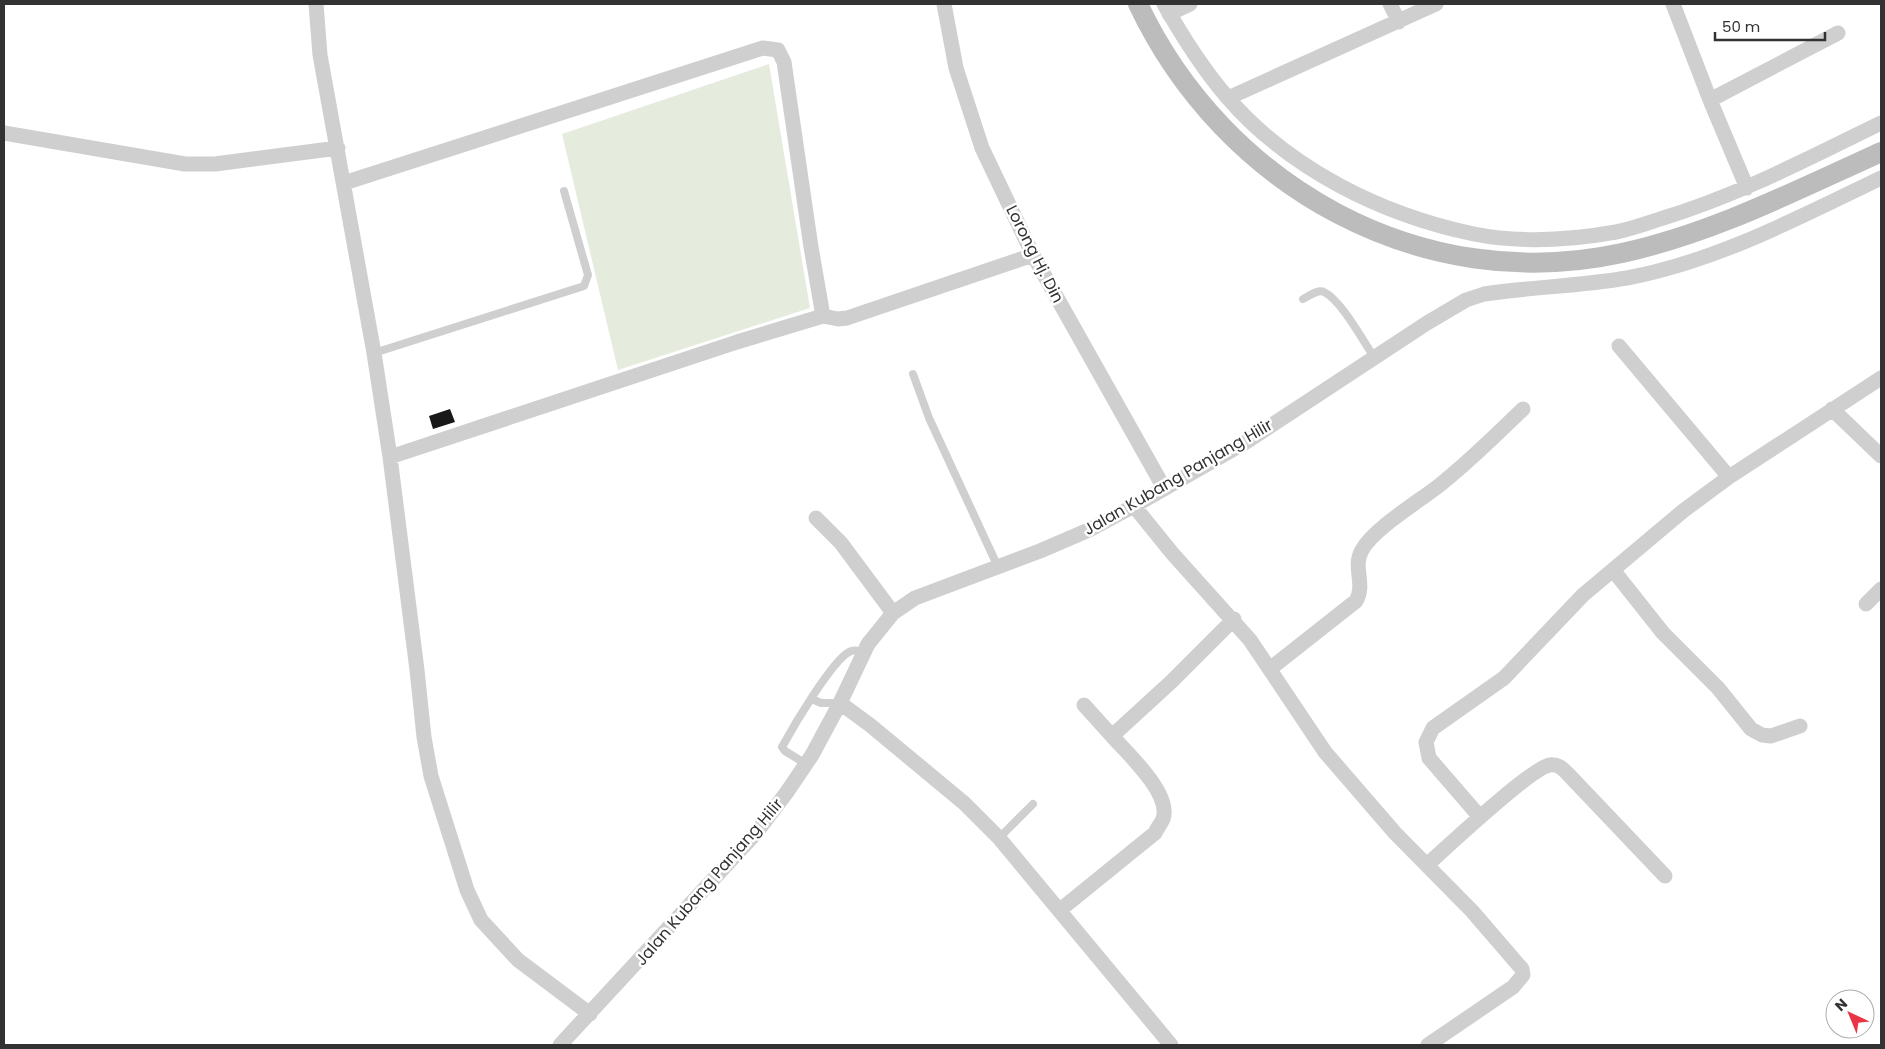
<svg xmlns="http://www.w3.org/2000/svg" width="1885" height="1049" viewBox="0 0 1885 1049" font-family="Poppins,sans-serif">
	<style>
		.green { fill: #e5ecde }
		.building { fill: #191919 }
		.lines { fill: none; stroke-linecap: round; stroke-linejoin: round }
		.service { stroke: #cfcfcf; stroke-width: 8 }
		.minor { stroke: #cfcfcf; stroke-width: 15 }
		.secondary { stroke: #bcbcbc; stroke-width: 20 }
		.labels { text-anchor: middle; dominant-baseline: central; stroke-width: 5; stroke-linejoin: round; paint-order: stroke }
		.street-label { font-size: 16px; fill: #323232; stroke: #fff }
	</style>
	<rect width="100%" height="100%" fill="#fff"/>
	<path class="green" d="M769 64 810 308 618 370 562 134Z"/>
	<path class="building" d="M450 409 455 422 433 429 429 416Z"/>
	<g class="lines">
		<path class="service" d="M1303 299C1309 296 1318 289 1324 292 1341 300 1363 341 1374 357
			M374 353 584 286 588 275 564 191
			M913 374 929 418 998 567
			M812 699 821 703H839
			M806 764 785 751 782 747C793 727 831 662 849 652 854 649 858 651 864 653
			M999 838 1033 804"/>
		<path class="minor" d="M316 4 320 55 374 353 390 457 417 670 424 737 431 776 467 890 481 920 518 960 590 1014
			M944 4 956 68 982 148 1033 255 1164 488
			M1164 4C1182 36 1203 69 1227 97 1289 169 1382 215 1474 234 1519 243 1571 240 1616 232 1631 229 1645 224 1660 219 1737 196 1809 158 1881 123
			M1390 4 1399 22
			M1673 4 1710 100 1747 188
			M1169 14 1190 4
			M1228 98 1436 4
			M1710 100 1838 33
			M4 133 185 164H215L338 148
			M344 183 763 48 778 50 784 62 811 247 823 316
			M1619 346 1729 477
			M1832 409 1881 456
			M390 457 737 342 823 316 838 319 847 318 1033 255
			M1134 506 1172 553 1250 640 1325 752 1395 833 1472 911 1522 969 1523 975 1513 987 1428 1045
			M816 518 841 543 893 613
			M1613 570 1663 633 1718 688 1751 729 1762 735 1771 736 1800 726
			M1866 604 1881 589
			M1271 668 1356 601C1366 584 1352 567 1362 550 1374 528 1420 501 1441 484 1470 461 1496 435 1523 409
			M840 703 870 725 964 803 999 838 1171 1045
			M1084 705 1112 736
			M1480 817 1429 758 1426 742 1433 728 1504 678 1583 595 1683 511 1729 477 1881 378
			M1428 864C1446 848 1532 767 1550 765 1558 764 1562 768 1567 773L1665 876
			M1060 910 1155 833C1157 828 1161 824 1163 819 1172 794 1127 753 1112 736L1171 682 1234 619
			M560 1045 756 833 787 792 812 755 840 703 868 644 893 613 915 598 1040 551 1091 529 1134 506 1246 442 1427 323 1466 300 1484 294C1531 287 1580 286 1627 278 1717 261 1800 217 1881 178"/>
		<path class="secondary" d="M1138 4C1224 186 1421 297 1622 253 1713 233 1797 190 1881 152"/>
	</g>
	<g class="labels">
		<g class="street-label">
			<text transform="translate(1035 254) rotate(63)">Lorong Hj. Din</text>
			<text transform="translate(1178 477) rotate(-30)">Jalan Kubang Panjang Hilir</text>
			<text transform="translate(709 882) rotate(-49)">Jalan Kubang Panjang Hilir</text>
		</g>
	</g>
	<rect width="1885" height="1049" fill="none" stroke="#323232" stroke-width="10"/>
	<g transform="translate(1850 1014) rotate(316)"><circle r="24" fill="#ffffff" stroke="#adadad"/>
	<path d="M0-4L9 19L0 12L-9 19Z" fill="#e93446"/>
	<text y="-8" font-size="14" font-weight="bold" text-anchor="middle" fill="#323232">N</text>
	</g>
	<path d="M1715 32v8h110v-8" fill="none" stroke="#323232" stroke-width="2.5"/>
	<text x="1722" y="32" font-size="15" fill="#323232" stroke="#ffffff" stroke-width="4" paint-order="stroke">50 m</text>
</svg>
